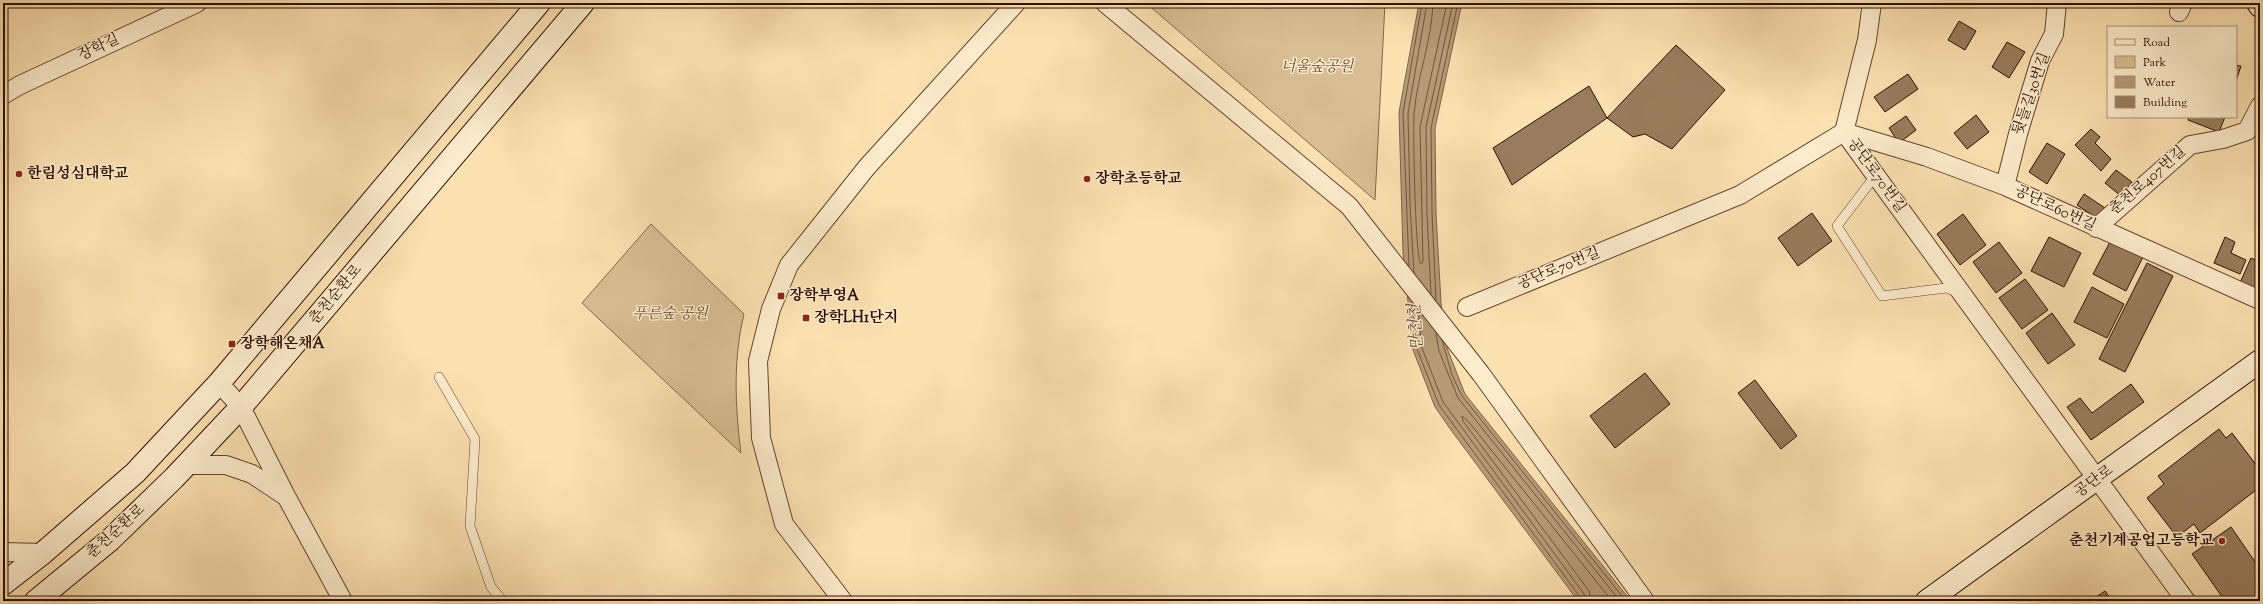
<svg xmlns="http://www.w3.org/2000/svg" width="2263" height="604" viewBox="0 0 2263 604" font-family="'Sorts Mill Goudy','Noto Serif KR',serif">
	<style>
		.green { fill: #d9bd93; stroke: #84664a }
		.water { fill: #b69a76; stroke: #806248 }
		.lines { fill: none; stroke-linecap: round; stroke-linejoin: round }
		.shore { stroke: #72543c; stroke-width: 1 }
		.building { fill: #997c5d; stroke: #2e0f02 }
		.lane-casing { stroke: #62442e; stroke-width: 10 }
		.street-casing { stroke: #62442e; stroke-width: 20 }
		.secondary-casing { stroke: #2e0f02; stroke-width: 24 }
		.lane { stroke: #fdeccc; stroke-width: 9 }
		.street { stroke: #fdeccc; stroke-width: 18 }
		.secondary { stroke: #fdeccc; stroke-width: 22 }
		.poi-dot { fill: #8f2418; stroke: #fdeccc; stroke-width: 1.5 }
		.labels { text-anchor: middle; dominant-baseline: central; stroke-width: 3; stroke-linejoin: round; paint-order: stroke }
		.street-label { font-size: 15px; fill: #2e0f02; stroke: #fdeccc }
		.park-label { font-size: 15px; font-style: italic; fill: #6a4c35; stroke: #fdeccc }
		.poi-label { font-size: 15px; font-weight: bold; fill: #2e0f02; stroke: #fdeccc; text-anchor: start }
		.water-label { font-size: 16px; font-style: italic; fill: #6b4e36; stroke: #fdeccc }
	</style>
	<rect width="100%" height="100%" fill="#fce1b1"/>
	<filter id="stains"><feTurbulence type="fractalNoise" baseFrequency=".005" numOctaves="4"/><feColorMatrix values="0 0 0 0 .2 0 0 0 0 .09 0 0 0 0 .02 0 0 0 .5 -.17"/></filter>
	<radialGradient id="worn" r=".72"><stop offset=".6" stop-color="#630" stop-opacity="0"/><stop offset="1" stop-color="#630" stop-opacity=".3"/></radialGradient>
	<path class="green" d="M1146 3H1385L1375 200Z
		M651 224 744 314C733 359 735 407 741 453L582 303Z"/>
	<path class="water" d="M1419 3H1462L1435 128 1436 213 1441 303 1447 348 1465 394 1631 601H1578L1451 430 1435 407 1413 350 1403 253 1399 112Z"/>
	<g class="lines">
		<path class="shore" d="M1433 3C1432 40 1417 77 1414 114 1413 130 1415 259 1421 264L1423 262 1420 127 1447 3
			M1409 266 1403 113 1422 3
			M1414 273 1410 205 1408 113 1427 3
			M1431 294 1427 214 1426 127 1453 3
			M1436 301 1432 213 1431 128 1458 3
			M1412 302 1417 349 1439 405 1580 597 1581 601
			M1418 310 1422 348 1443 402 1584 594 1586 601
			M1436 333 1439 351 1458 398 1620 601
			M1442 340 1452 375 1462 396 1626 601
			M1592 601 1589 591 1463 421 1462 416 1468 421 1612 601"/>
	</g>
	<path class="building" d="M1959 21 1976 31 1965 50 1948 40Z
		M2007 42 2025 52 2009 78 1992 67Z
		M1676 45 1725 90 1672 149 1645 134 1633 137 1607 118Z
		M2236 65 2241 66 2236 81Z
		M1908 74 1918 89 1885 112 1874 97Z
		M1589 86 1607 118 1512 185 1493 148Z
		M1976 115 1989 132 1967 149 1954 133Z
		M1906 116 1916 130 1899 143 1889 128Z
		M2189 117H2225L2219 132 2188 120Z
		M2091 129 2100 137 2095 143 2111 159 2101 171 2075 145Z
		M2047 143 2065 154 2047 184 2029 172Z
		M2116 170 2132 182 2121 196 2105 183Z
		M2084 194 2105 208 2098 219 2077 205Z
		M1812 213 1832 241 1798 266 1778 238Z
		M1963 214 1986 245 1960 265 1937 234Z
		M2049 237 2081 253 2064 287 2031 271Z
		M2225 237 2235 242 2231 253 2246 260 2240 274 2214 263Z
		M2111 240 2143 257 2126 291 2093 274Z
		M1999 242 2022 273 1996 293 1973 262Z
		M2251 258 2260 262V269L2258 268 2255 276 2260 278V294L2239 285Z
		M2147 263 2173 276 2125 372 2099 359Z
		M2025 279 2048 310 2022 329 1999 298Z
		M2092 287 2124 304 2107 338 2074 322Z
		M2052 313 2075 345 2048 364 2026 333Z
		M1645 373 1670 404 1615 448 1590 416Z
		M1755 380 1797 436 1781 449 1738 393Z
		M2131 384 2144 402 2091 440 2067 407 2080 398 2092 413Z
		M2219 429 2226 438 2232 433 2260 470V474L2256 477 2260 482V487L2200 533 2194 524 2177 537 2147 498 2164 484 2158 476Z
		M2231 527 2260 569V601H2225L2192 554Z
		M2105 591 2112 601H2090Z"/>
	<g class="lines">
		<g class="lane-casing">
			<path id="lane" d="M1875 176 1837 226 1882 296 1946 288 1958 292
				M439 377 475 439 470 526 491 587 503 601"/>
		</g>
		<g class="street-casing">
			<path id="street" d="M1105 3 1349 206 1481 374 1645 601
				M2179 12 2183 3
				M3 95 20 85 197 3
				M1844 132 2186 601
				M1844 132 1927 157 2005 186 2260 300
				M1844 132 1867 40 1872 3
				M2005 186 2018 134 2040 61 2054 34 2057 3
				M2096 228 2190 145 2223 139 2247 131 2260 106
				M1467 307 1740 195 1844 132
				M219 383 241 407 286 496 343 601
				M187 465H226L252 474 285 496
				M3 552 43 553
				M843 601 784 524 761 438 758 361 771 309 789 265 867 167 1016 3"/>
		</g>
		<g class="secondary-casing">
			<path id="secondary" d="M2258 3 2260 6
				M3 584 43 553 135 473 219 383 539 3
				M36 601 110 540 174 478 241 407 583 3
				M1927 601 2260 361"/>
		</g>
		<use href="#lane" class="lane"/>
		<use href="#street" class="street"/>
		<use href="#secondary" class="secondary"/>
	</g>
	<g class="poi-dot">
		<circle cx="19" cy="174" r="4"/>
		<circle cx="1087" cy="179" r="4"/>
		<rect x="777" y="292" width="8" height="8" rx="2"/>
		<rect x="802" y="314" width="8" height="8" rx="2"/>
		<rect x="228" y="340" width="8" height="8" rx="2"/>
		<circle cx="2222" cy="541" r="4"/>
	</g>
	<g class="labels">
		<g class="street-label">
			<text transform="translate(99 48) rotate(-25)">장학길</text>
			<text transform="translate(2032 94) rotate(-71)">뒷들길30번길</text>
			<text transform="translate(1876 176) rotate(54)">공단로70번길</text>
			<text transform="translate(2148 181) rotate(-41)">춘천로407번길</text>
			<text transform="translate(2055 209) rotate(25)">공단로60번길</text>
			<text transform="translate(1559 269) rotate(-22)">공단로70번길</text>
			<text transform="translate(336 295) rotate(-50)">춘천순환로</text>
			<text transform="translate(2094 482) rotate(-36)">공단로</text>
			<text transform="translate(116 532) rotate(-42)">춘천순환로</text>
		</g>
		<g class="park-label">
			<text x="1317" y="67">너울숲공원</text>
			<text x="670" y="314">푸른숲 공원</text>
		</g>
		<g class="poi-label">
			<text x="27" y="174">한림성심대학교</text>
			<text x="1095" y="179">장학초등학교</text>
			<text x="789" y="296">장학부영A</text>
			<text x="814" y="318">장학LH1단지</text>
			<text x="240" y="344">장학해온채A</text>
			<text x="2214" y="541" text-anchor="end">춘천기계공업고등학교</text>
		</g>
		<g class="water-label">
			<text transform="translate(1417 327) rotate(-94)">만천천</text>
		</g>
	</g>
	<rect width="2263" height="604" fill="none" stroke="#fce1b1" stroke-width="16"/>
	<rect x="4" y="4" width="2255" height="596" fill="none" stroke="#2e0f02" stroke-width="2"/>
	<rect x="8" y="8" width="2247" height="588" fill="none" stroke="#2e0f02"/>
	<rect x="2107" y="26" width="130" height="92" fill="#fdeccc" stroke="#aa947b"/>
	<rect x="2115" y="39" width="20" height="6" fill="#fdeccc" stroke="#aa947b"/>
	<text x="2143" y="46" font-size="12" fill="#2e0f02">Road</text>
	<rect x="2115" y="56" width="20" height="12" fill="#d9bd93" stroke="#aa947b"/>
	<text x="2143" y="66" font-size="12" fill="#2e0f02">Park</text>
	<rect x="2115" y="76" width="20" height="12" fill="#b69a76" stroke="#aa947b"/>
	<text x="2143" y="86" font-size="12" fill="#2e0f02">Water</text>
	<rect x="2115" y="96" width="20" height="12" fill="#997c5d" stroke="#aa947b"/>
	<text x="2143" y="106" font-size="12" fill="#2e0f02">Building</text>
	<rect width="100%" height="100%" filter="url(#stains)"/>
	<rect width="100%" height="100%" fill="url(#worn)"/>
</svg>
